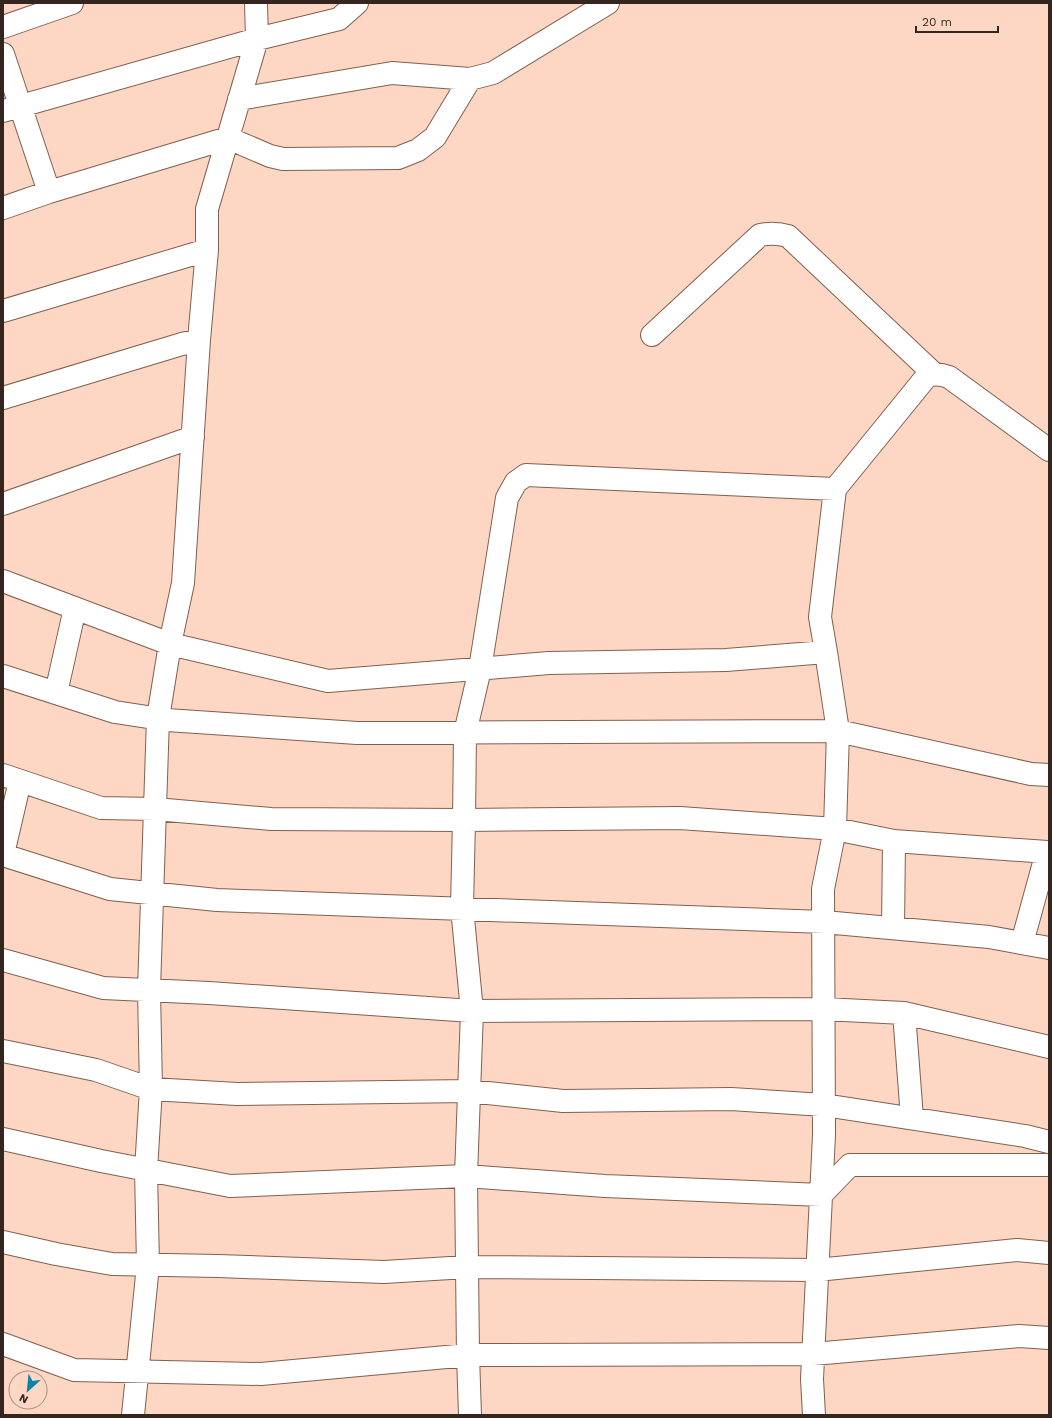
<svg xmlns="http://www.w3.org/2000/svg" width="1052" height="1418" viewBox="0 0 1052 1418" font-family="'Work Sans',sans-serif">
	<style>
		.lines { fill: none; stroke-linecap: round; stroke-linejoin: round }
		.minor-casing { stroke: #815f4f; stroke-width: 24 }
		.minor { stroke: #fff; stroke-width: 22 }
	</style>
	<rect width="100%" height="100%" fill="#fed7c4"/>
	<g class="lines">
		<g class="minor-casing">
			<path id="minor" d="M3 27 72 3
				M3 54 49 192
				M239 99 392 73 470 79 493 73 608 3
				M3 111 257 39 339 19 357 3
				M3 208 49 192 228 138 270 156 283 159 398 158 418 150 435 137 470 79
				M3 311 207 250
				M652 335 760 235C770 233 778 233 788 236L933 373
				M3 398 182 344 199 340
				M3 504 193 437
				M3 581 170 644 328 681 549 663 726 660 826 652 838 731 835 829 823 889 824 1135 812 1379 814 1415
				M826 652 820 617 835 489 927 376C935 373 941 374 949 377L1049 450
				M3 676 115 712 167 720 357 733 838 731 1031 774 1049 775
				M56 693 75 608
				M3 775 101 808 155 809 271 819 464 820 680 818 835 829 894 841 1047 852
				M3 854 20 781
				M3 855 110 889 217 900 824 922 989 937 1049 948
				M893 927 894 841
				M1022 943 1047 852H1049
				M3 960 103 988 209 993 472 1011 824 1009 904 1013 1049 1047
				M904 1013 912 1118
				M3 1051 96 1070 151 1089 237 1094 469 1091 563 1101 731 1099 824 1105 1025 1136 1049 1142
				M3 1139 101 1161 230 1186 466 1176 605 1186 821 1195 850 1165H1049
				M3 1242 56 1254 112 1264 218 1266 384 1272 467 1267 817 1270 1017 1250 1049 1253
				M3 1344 74 1370 261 1374 468 1355 813 1354 1019 1336 1049 1338
				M133 1415 148 1265 146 1170 151 1089 149 990 158 718 170 644 183 583 199 340 207 250V209L257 39 256 3
				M470 1415 468 1355 466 1176 472 1011 462 908 464 820 465 733 480 669 507 498 516 482 526 475 835 489"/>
		</g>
		<use href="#minor" class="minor"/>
	</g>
	<rect width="1052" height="1418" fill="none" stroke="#34261f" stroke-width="8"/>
	<g transform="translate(28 1390) rotate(207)"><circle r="19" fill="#fed7c4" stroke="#ad9082"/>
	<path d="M0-3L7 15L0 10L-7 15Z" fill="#0b82a8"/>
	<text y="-6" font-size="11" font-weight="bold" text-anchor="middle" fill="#34261f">N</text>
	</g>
	<path d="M916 26v6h82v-6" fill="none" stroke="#34261f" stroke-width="2"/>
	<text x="922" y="26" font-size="12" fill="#34261f" stroke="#fed7c4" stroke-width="3" paint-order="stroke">20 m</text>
</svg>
